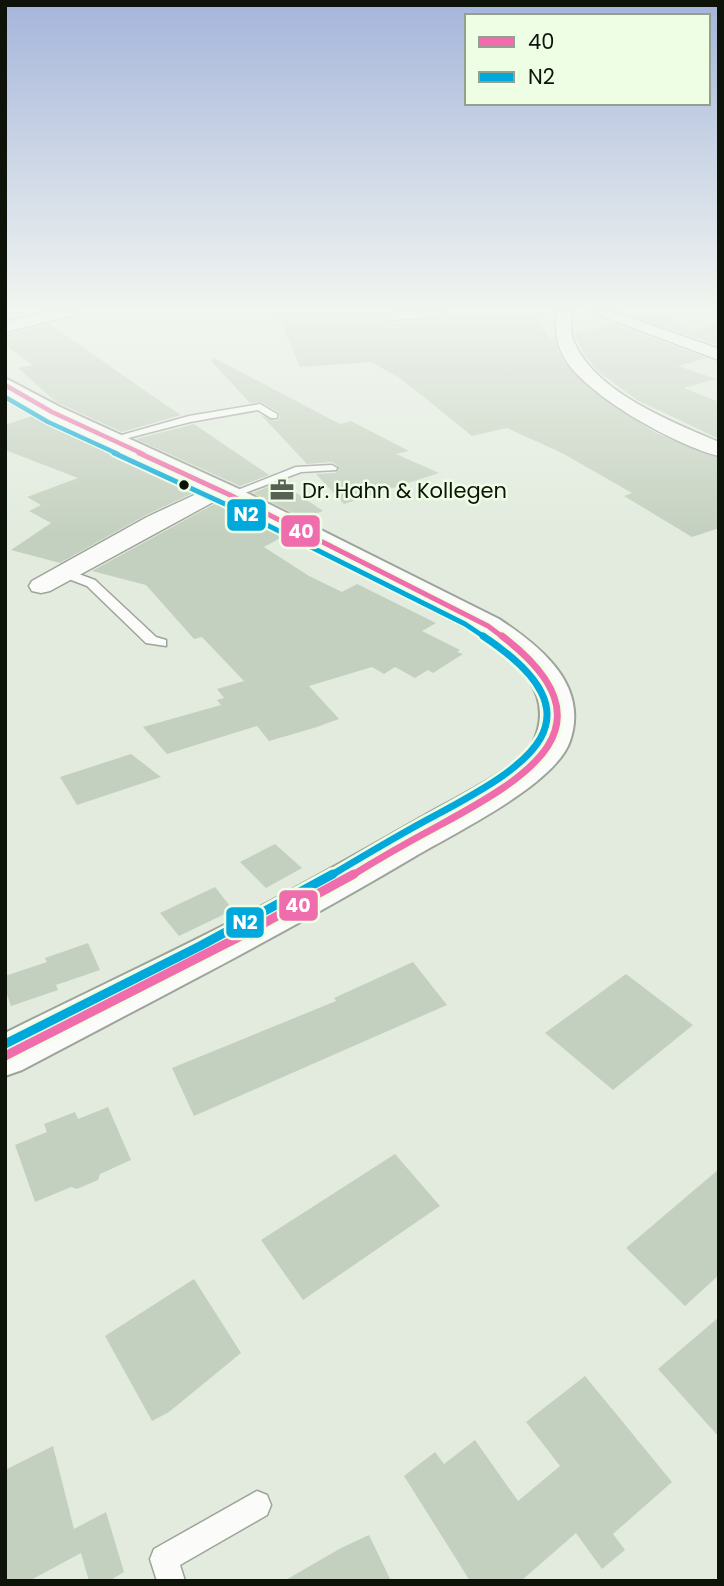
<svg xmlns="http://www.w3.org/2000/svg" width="724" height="1586" viewBox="0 0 724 1586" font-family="Poppins,sans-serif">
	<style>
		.green { fill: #eedce1 }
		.building { fill: #c4d0bf }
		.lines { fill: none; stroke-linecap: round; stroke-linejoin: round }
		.service-casing { stroke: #9da49a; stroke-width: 3 }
		.minor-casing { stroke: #9da49a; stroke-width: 3 }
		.tertiary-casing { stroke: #9da49a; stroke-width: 4 }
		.service { fill: #fbfcfa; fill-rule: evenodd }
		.minor { fill: #fbfcfa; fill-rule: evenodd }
		.tertiary { fill: #fbfcfa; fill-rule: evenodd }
		.bus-1-far3-casing { stroke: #eefee5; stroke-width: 7 }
		.bus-1-far2-casing { stroke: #eefee5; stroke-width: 9 }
		.bus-1-far1-casing { stroke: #eefee5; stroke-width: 12 }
		.bus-1-casing { stroke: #eefee5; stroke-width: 14 }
		.bus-2-far3-casing { stroke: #eefee5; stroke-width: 7 }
		.bus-2-far2-casing { stroke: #eefee5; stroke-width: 9 }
		.bus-2-far1-casing { stroke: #eefee5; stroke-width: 12 }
		.bus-2-casing { stroke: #eefee5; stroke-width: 14 }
		.bus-1-far3 { stroke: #f06dad; stroke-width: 4.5 }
		.bus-1-far2 { stroke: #f06dad; stroke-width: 5 }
		.bus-1-far1 { stroke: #f06dad; stroke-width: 7 }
		.bus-1 { stroke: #f06dad; stroke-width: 9 }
		.bus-2-far3 { stroke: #01a8db; stroke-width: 4.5 }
		.bus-2-far2 { stroke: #01a8db; stroke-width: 5 }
		.bus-2-far1 { stroke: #01a8db; stroke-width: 7 }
		.bus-2 { stroke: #01a8db; stroke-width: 9 }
		.bus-dot { fill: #0e130a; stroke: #eefee5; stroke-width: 2.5 }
		.labels { text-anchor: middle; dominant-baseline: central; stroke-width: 5; stroke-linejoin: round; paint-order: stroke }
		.far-poi-label { font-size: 21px; fill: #0e130a; stroke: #eefee5; text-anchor: start }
		.line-badge { stroke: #eefee5; stroke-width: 2.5 }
		.badge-label { font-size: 19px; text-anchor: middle; font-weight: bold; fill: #fff }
	</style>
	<rect width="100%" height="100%" fill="#e2ebde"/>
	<path class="green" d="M672 312H719V320L667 332 636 318Z"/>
	<path class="building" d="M276 312H391L386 317 391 323 432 320 439 324 453 312 460 317 537 315 549 339 554 338 563 361 591 390 656 433 719 458V528L692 537 624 496 632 493 562 453 507 428 472 436 400 378 371 362 300 367Z
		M656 312 692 330 719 322V346L636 317Z
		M613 323 707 358 678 366 716 379 684 388 719 402V439L637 400 599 372 585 356 574 333Z
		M50 324 151 395 181 415 122 432 56 402 18 368 33 365 5 345V334Z
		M214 358 340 424 351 421 409 451 396 454 439 473 344 504 316 474 336 473 338 466 332 462 307 464 261 415 277 421 280 418 278 412 261 402 250 403 211 361Z
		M35 415 43 419 195 492 146 515 60 563 11 550 51 523 29 511 41 505 27 497 78 478 5 450V425Z
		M194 424 269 475 240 486 136 439Z
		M280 482 323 511 303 518 253 493Z
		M218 502 284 536 264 547 309 576 342 592 357 584 436 623 422 631 460 650 457 652 463 654 433 673 428 670 415 678 395 667 384 674 372 667 309 686 339 719 314 728 269 741 257 726 167 754 143 727 221 705 217 700 224 698 217 689 244 681 202 637 194 639 146 585 92 571Z
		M131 754 161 777 77 805 60 777Z
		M275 844 302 868 266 888 240 862Z
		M215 887 233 910 179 936 160 913Z
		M88 943 100 970 56 985 58 990 11 1006 5 989V976L47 962 45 958Z
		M413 962 447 1005 194 1116 172 1068 336 1001 334 998Z
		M626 974 693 1025 613 1090 545 1033Z
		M108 1107 131 1160 100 1174 98 1180 77 1189 71 1187 35 1202 15 1145 47 1132 44 1124 75 1112 78 1119Z
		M395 1154 440 1206 303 1300 261 1240Z
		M719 1169V1275L685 1306 626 1248Z
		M194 1279 241 1353 169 1412 152 1421 105 1336Z
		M719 1317V1437L658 1369Z
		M585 1376 672 1482 613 1534 625 1550 602 1569 576 1533 521 1581H470L404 1476 435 1452 444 1464 475 1440 518 1501 560 1466 526 1422Z
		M53 1446 74 1529 106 1512 124 1572 109 1581H89L79 1546 81 1553 29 1581H5V1470Z
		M369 1535 391 1581H284L341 1548Z"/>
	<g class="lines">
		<g class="service-casing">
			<path id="service" d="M260 404 277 414V418H271L258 410 190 422 109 443 104 440 189 416Z
				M332 465 337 468 336 470 301 472 234 497 225 495 296 467Z
				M65 569 95 580 156 637 166 640V646L146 643 87 586 61 576V570Z
				M257 1491 267 1495 271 1505 267 1515 180 1565 185 1581H157L150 1559 154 1549Z"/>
		</g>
		<g class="minor-casing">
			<path id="minor" d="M47 312H76L75 315 5 332V322Z
				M396 312H443L436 317 391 320 389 317Z
				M556 312H572C572 321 570 331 573 339 592 391 672 422 719 442V456C677 446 587 396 565 359 556 343 555 330 556 312Z
				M591 312H614L719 349V360Z
				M218 484 226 485 229 490 226 495 50 591 41 593 32 591 29 586 32 581 147 517Z"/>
		</g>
		<g class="tertiary-casing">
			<path id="tertiary" d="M5 378 60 407 239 489 499 619C541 647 589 685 570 741 555 785 454 833 414 857 286 933 154 1000 22 1070L5 1076V1033C87 992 171 953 252 911 310 881 367 848 424 816 448 802 522 766 533 743 557 692 515 658 477 633L221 501 44 417 5 394Z"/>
		</g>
		<use href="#service" class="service"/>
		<use href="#minor" class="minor"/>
		<use href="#tertiary" class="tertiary"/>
		<g class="bus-1-far3-casing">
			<path id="bus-1-far3" d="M5 385 52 412 143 454"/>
		</g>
		<g class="bus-1-far2-casing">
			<path id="bus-1-far2" d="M139 453 230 495 488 626 504 638"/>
		</g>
		<g class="bus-1-far1-casing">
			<path id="bus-1-far1" d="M351 876C380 858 410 841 440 825 528 777 619 725 502 636"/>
		</g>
		<g class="bus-1-casing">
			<path id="bus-1" d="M5 1056 237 938 354 874"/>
		</g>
		<g class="bus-2-far3-casing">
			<path id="bus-2-far3" d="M5 397 48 422 118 454"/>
		</g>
		<g class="bus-2-far2-casing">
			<path id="bus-2-far2" d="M114 453 225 504 465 624 486 638"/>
		</g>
		<g class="bus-2-far1-casing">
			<path id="bus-2-far1" d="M330 876C365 855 400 834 436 815 527 766 608 719 483 636"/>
		</g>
		<g class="bus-2-casing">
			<path id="bus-2" d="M5 1044 200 946 333 874"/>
		</g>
		<use href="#bus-1-far3" class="bus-1-far3"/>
		<use href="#bus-1-far2" class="bus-1-far2"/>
		<use href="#bus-1-far1" class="bus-1-far1"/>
		<use href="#bus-1" class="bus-1"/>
		<use href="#bus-2-far3" class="bus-2-far3"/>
		<use href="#bus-2-far2" class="bus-2-far2"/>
		<use href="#bus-2-far1" class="bus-2-far1"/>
		<use href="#bus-2" class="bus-2"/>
	</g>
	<linearGradient id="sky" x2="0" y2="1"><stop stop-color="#a5b5db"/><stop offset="0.58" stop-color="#f2f6f0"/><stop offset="1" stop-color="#f2f6f0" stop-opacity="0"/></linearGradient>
	<rect width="724" height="534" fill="url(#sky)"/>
	<defs>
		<g id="office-bare" transform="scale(1.89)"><path d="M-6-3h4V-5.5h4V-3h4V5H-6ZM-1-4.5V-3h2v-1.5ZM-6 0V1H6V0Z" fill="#585f54" stroke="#eefee5" stroke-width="2.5" paint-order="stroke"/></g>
	</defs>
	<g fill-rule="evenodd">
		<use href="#office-bare" x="282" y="490"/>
	</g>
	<circle class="bus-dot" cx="184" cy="485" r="6"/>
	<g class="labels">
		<g class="far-poi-label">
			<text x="302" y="490">Dr. Hahn &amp; Kollegen</text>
		</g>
	</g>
	<g class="line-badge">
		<rect x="226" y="498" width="41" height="34" rx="7" fill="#01a8db"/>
		<rect x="280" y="514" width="41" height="34" rx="7" fill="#f06dad"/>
		<rect x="278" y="889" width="41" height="33" rx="7" fill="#f06dad"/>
		<rect x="225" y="906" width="40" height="33" rx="7" fill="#01a8db"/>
	</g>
	<g class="badge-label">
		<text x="246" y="521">N2</text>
		<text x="301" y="538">40</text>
		<text x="298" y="912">40</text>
		<text x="245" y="929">N2</text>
	</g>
	<rect width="724" height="1586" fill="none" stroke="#0e130a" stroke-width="14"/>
	<rect x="465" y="14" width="245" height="91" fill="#eefee5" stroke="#94a08d" stroke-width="2"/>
	<rect x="479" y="37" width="35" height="10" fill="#f06dad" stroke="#94a08d" stroke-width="2"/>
	<text x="528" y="49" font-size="21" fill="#0e130a">40</text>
	<rect x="479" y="72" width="35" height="10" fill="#01a8db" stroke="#94a08d" stroke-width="2"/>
	<text x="528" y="84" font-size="21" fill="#0e130a">N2</text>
</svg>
